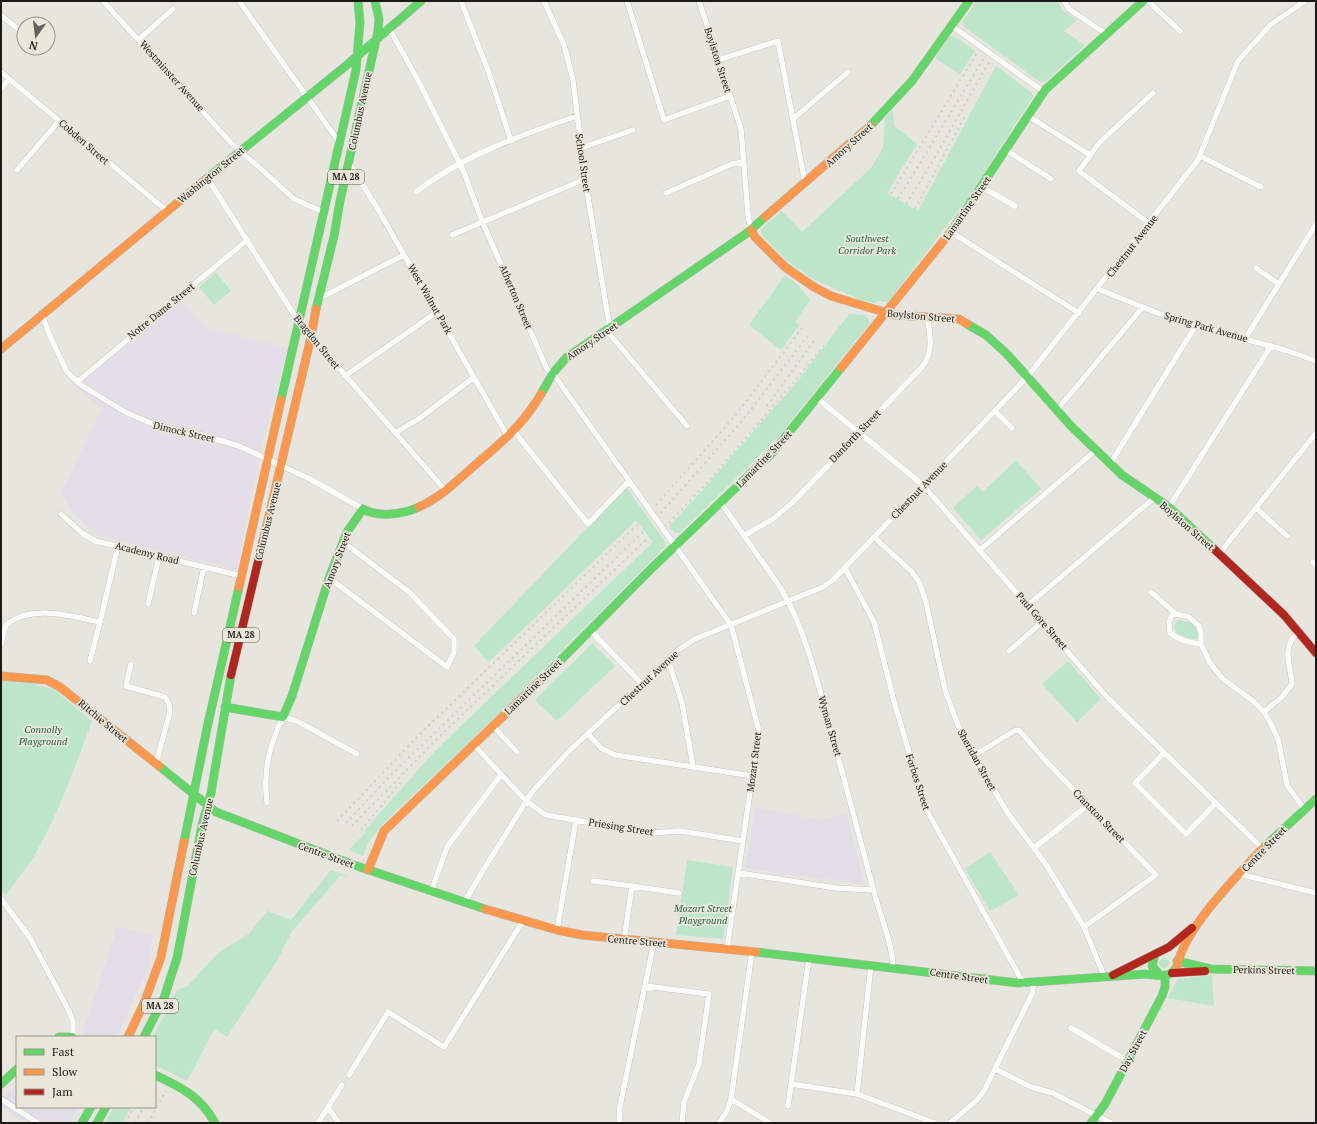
<svg xmlns="http://www.w3.org/2000/svg" width="1317" height="1124" viewBox="0 0 1317 1124" font-family="'PT Serif',serif">
	<style>
		.education { fill: #e2dee7 }
		.medical { fill: #e3dee7 }
		.green { fill: #bce5ca }
		.lines { fill: none; stroke-linecap: round; stroke-linejoin: round }
		.street-casing { stroke: #b4b3ae; stroke-width: 6 }
		.fast-casing { stroke: #b4b3ae; stroke-width: 9 }
		.slow-casing { stroke: #b4b3ae; stroke-width: 9 }
		.jam-casing { stroke: #b4b3ae; stroke-width: 9 }
		.street { stroke: #fbfbfa; stroke-width: 5.5 }
		.fast { stroke: #63d668; stroke-width: 8 }
		.slow { stroke: #ff974d; stroke-width: 8 }
		.jam { stroke: #b3261e; stroke-width: 8 }
		.rail { stroke: #cfcfcd; stroke-width: 2; stroke-dasharray: 2 4; stroke-linecap: butt }
		.labels { text-anchor: middle; dominant-baseline: central; stroke-width: 3.5; stroke-linejoin: round; paint-order: stroke }
		.shield { fill: #eae7da; stroke: #5a5851; stroke-width: 1 }
		.shield-label { font-size: 9px; font-weight: bold; fill: #1c1a16 }
		.street-label { font-size: 10px; fill: #1c1a16; stroke: #eae7da }
		.park-label { font-size: 10px; font-style: italic; fill: #1f6342; stroke: #eae7da }
	</style>
	<rect width="100%" height="100%" fill="#e6e5de"/>
	<path class="education" d="M755 808 823 820 847 813 864 883 861 884 746 868Z
		M117 927 153 935 148 968 117 1037H80L84 1030Z
		M17 1084V1107H79L71 1123H27L1 1107V1100Z"/>
	<path class="medical" d="M182 301 208 328 288 348 260 452 237 570 97 535 73 513 61 493 102 408 75 387Z"/>
	<path class="green" d="M976 1H1058L1062 10 1077 20 1064 31 1085 45 1045 82H1040L963 26V21Z
		M954 36 975 51 960 74 935 58 949 37Z
		M996 66 1032 93 1033 97 967 199 888 302 879 301 875 303 861 300 825 284H823L810 277 785 259 761 234V229L782 211 802 232 871 168 883 148 885 118 893 110 894 126 917 144 887 193 918 211Z
		M216 272 231 291 214 305 199 287Z
		M785 275 797 284 810 300 795 322 799 325 781 350 749 325Z
		M849 314 866 315 870 323 780 435 680 533 674 532 669 526 701 492 800 378Z
		M1016 460 1041 489 981 540 953 508 977 486 983 492Z
		M626 487 666 543 665 547 503 710 396 811 370 839 363 856 349 850 366 832 364 831 435 751 653 542 636 520 489 662 474 646Z
		M1178 620 1192 623 1198 632 1199 639 1187 638 1177 634 1174 626Z
		M592 643 615 666 557 721 535 700Z
		M1068 661 1101 699 1077 722 1042 684Z
		M1 680 29 683 55 690 92 721C75 767 58 815 33 858 25 870 15 882 6 895L1 890Z
		M990 852 1019 895 990 911 965 869Z
		M687 860 733 867 723 939 676 935Z
		M331 870 348 876H340L292 931 277 961 227 1037 214 1029 187 1081 155 1065V1037H153L177 990 188 986 218 953 249 934 267 911 291 920Z
		M1159 963a5 5 0 1 1 10 0a5 5 0 1 1-10 0Z
		M1212 975 1214 1006 1168 998 1178 979Z
		M114 1107H131L122 1123H105Z"/>
	<g class="lines">
		<g class="street-casing">
			<path id="street" d="M103 1 232 144 260 168 294 199 323 212
				M239 1 339 142
				M461 1 489 73 511 141
				M544 1 564 45 573 80 585 179 610 329
				M627 1 664 120 730 96
				M699 1 741 129 748 215 751 230
				M1064 1 1069 9 1106 34
				M1148 1 1180 31
				M1 15 24 34
				M952 26 1044 92
				M389 28 420 84 464 172 482 221 547 369 557 379 731 625 759 731 727 949
				M138 40 173 9
				M718 60 778 41 805 183
				M1 72 167 211
				M1 89 9 79
				M1028 116 1090 155
				M793 119 848 72
				M581 148 633 130
				M1006 150 1051 179
				M1200 156 1261 187
				M349 163 379 211 508 437
				M17 170 59 121
				M208 179 298 321 446 491
				M982 187 1015 206
				M416 192C462 156 521 135 577 116
				M666 193 732 164 744 162
				M1150 224 1079 171 1099 143 1153 93
				M951 232 1079 313
				M452 235 585 179
				M1256 268 1279 284
				M1098 289 1170 318 1288 351 1316 361
				M318 295 324 296 404 255
				M42 315 50 336 67 372 81 385 125 412 155 425 202 435 239 446 310 479 363 509
				M607 331 687 426
				M1245 339 1316 224
				M345 376 437 312
				M77 382 246 241
				M818 399 923 485 1106 696 1263 849
				M1057 410 1142 308
				M995 411 1012 428
				M514 431 588 524 629 481
				M395 433 420 418 474 377
				M1110 464 1196 325
				M721 503 780 587C805 629 816 675 828 721 844 777 858 832 873 888 879 914 892 940 893 967
				M1169 507 1271 346
				M1256 508 1287 536
				M61 514 83 534 95 541 242 576
				M745 535 773 519 792 503 923 366C934 350 930 334 927 316
				M874 537 912 572 919 582 926 602 945 690 962 736 1007 812 1047 866 1084 927 1105 978
				M980 550 1096 450
				M1219 554 1316 433
				M1313 562 1316 565
				M845 568 874 622 895 705 926 809 1024 984
				M329 578 447 667 454 652V639L409 592 343 542
				M1151 592 1176 614 1189 617 1199 626 1201 633V644L1210 663 1223 679 1253 701 1264 712 1270 722 1278 739 1287 785 1304 809
				M148 604 159 557
				M1028 605 1154 498
				M194 613 204 567
				M1176 614 1172 615 1169 622 1170 633C1179 640 1190 643 1201 644
				M591 631 642 684
				M1 644 6 625C32 604 70 616 100 622L118 546
				M1009 651 1042 622
				M668 659 682 703 693 766
				M90 661 100 622
				M131 664 126 686 165 697 169 704 170 712 156 763
				M1264 712 1282 697 1292 684C1290 660 1281 651 1298 631
				M493 726 517 752
				M589 735 601 748 615 755 753 776
				M474 745 526 801 546 815 650 833 680 831 743 841
				M1164 753 1135 783 1186 834 1216 803
				M973 756 1014 731 1019 730 1045 760 1156 875 1084 927
				M267 803C263 770 269 746 283 717L297 721 357 754
				M1034 848 1088 805
				M739 873 836 888 873 890
				M1239 874 1316 893
				M593 881 632 886
				M431 892 447 847 501 775
				M1 899 30 938 68 1009 73 1022V1037
				M464 903 482 872 532 792 568 752 677 651 695 639 823 587 833 580 1028 376 1198 160 1238 61 1270 25 1305 1
				M557 930 576 820
				M624 940 632 886 679 893
				M645 986 709 994 699 1064 684 1102 682 1123
				M1071 1028 1128 1061
				M995 1069 1031 1087 1053 1093 1111 1123
				M349 1075 388 1012 444 1047 523 921
				M791 1084 857 1094 935 1123
				M857 1094 871 965
				M1 1099 38 1123
				M731 1099 770 1123
				M788 1106 809 958
				M328 1107 339 1123
				M318 1123 342 1085
				M619 1123 620 1106 654 942
				M719 1123 727 1111 731 1099 752 952
				M950 1123 978 1099 985 1089 1032 994 1034 983"/>
		</g>
		<g class="fast-casing">
			<path id="fast" d="M870 126 912 81 969 1
				M205 180 348 64 421 1
				M953 229 1045 90 1143 1
				M316 309 334 236 340 201 378 31 379 19 375 1
				M967 324 986 335 1007 354 1071 426 1122 475 1169 507 1214 549
				M541 394 553 373 566 358 747 233 765 217
				M281 400 356 70 360 22 358 1
				M547 674 651 569 773 452 841 368
				M225 707 283 717 292 696 329 578 347 532 363 509C379 518 403 514 419 507
				M159 766 216 812 351 864 485 909
				M184 842 207 728 239 587
				M1262 849 1316 799
				M756 952 1018 983 1146 974C1156 975 1172 979 1177 966
				M1155 954 1152 966 1160 975
				M1177 961 1211 969 1316 971
				M59 1037H72
				M144 1037 164 998 177 958 202 825 211 793 231 675
				M155 1075C181 1087 201 1097 215 1123
				M1 1084 17 1069
				M82 1123 91 1107
				M97 1123 106 1107
				M1091 1123 1105 1104 1162 996 1165 987V976"/>
		</g>
		<g class="slow-casing">
			<path id="slow" d="M765 217 870 126
				M751 230 755 237 785 267 814 287 831 296 894 315 959 319 967 324
				M1 349 205 180
				M841 368 953 229
				M419 507C441 497 458 480 475 465 502 442 523 425 541 394
				M263 541 311 337 316 309
				M239 587 281 400
				M1 676 47 680 60 687 159 766
				M368 870 384 831 547 674
				M485 909 557 930 582 935 756 952
				M1177 966C1185 928 1235 878 1262 849
				M128 1037 145 1001 161 957 184 842"/>
		</g>
		<g class="jam-casing">
			<path id="jam" d="M1214 549 1284 615 1316 653
				M231 675 263 541
				M1172 973 1205 971
				M1113 975 1169 947 1192 928"/>
		</g>
		<use href="#street" class="street"/>
		<use href="#fast" class="fast"/>
		<use href="#slow" class="slow"/>
		<use href="#jam" class="jam"/>
		<path class="rail" d="M891 194 977 53
			M898 199 984 58
			M906 204 931 164 989 62
			M915 209 965 116
			M767 406 816 338
			M656 505 735 416 802 328
			M661 513 742 421 810 333
			M669 523 713 476 795 381 825 344
			M337 821 419 735 639 523
			M346 823 392 774 644 531
			M352 826 440 736 649 537
			M361 830 401 782
			M155 1087 156 1085
			M125 1123 134 1107
			M135 1123 144 1107
			M148 1123 166 1091"/>
	</g>
	<g class="labels">
		<g class="shield">
			<rect x="328" y="170" width="36" height="14" rx="3"/>
			<rect x="223" y="628" width="36" height="14" rx="3"/>
			<rect x="142" y="999" width="36" height="14" rx="3"/>
		</g>
		<g class="shield-label">
			<text x="346" y="177">MA 28</text>
			<text x="241" y="635">MA 28</text>
			<text x="160" y="1006">MA 28</text>
		</g>
		<g class="street-label">
			<text transform="translate(718 60) rotate(72)">Boylston Street</text>
			<text transform="translate(172 76) rotate(48)">Westminster Avenue</text>
			<text transform="translate(360 111) rotate(-78)">Columbus Avenue</text>
			<text transform="translate(84 142) rotate(41)">Cobden Street</text>
			<text transform="translate(849 145) rotate(-42)">Amory Street</text>
			<text transform="translate(583 163) rotate(82)">School Street</text>
			<text transform="translate(211 175) rotate(-39)">Washington Street</text>
			<text transform="translate(967 208) rotate(-55)">Lamartine Street</text>
			<text transform="translate(1132 246) rotate(-52)">Chestnut Avenue</text>
			<text transform="translate(516 297) rotate(67)">Atherton Street</text>
			<text transform="translate(430 299) rotate(60)">West Walnut Park</text>
			<text transform="translate(161 311) rotate(-39)">Notre Dame Street</text>
			<text transform="translate(921 316) rotate(5)">Boylston Street</text>
			<text transform="translate(1206 327) rotate(16)">Spring Park Avenue</text>
			<text transform="translate(592 341) rotate(-34)">Amory Street</text>
			<text transform="translate(317 342) rotate(51)">Bragdon Street</text>
			<text transform="translate(184 432) rotate(13)">Dimock Street</text>
			<text transform="translate(855 436) rotate(-46)">Danforth Street</text>
			<text transform="translate(764 459) rotate(-46)">Lamartine Street</text>
			<text transform="translate(919 490) rotate(-46)">Chestnut Avenue</text>
			<text transform="translate(268 521) rotate(-76)">Columbus Avenue</text>
			<text transform="translate(1187 526) rotate(41)">Boylston Street</text>
			<text transform="translate(147 553) rotate(14)">Academy Road</text>
			<text transform="translate(337 560) rotate(-69)">Amory Street</text>
			<text transform="translate(1042 621) rotate(49)">Paul Gore Street</text>
			<text transform="translate(649 678) rotate(-43)">Chestnut Avenue</text>
			<text transform="translate(533 687) rotate(-44)">Lamartine Street</text>
			<text transform="translate(103 721) rotate(40)">Ritchie Street</text>
			<text transform="translate(830 726) rotate(74)">Wyman Street</text>
			<text transform="translate(977 760) rotate(61)">Sheridan Street</text>
			<text transform="translate(754 762) rotate(-83)">Mozart Street</text>
			<text transform="translate(918 782) rotate(72)">Forbes Street</text>
			<text transform="translate(1099 816) rotate(46)">Cranston Street</text>
			<text transform="translate(621 827) rotate(9)">Priesing Street</text>
			<text transform="translate(201 837) rotate(-77)">Columbus Avenue</text>
			<text transform="translate(1264 849) rotate(-46)">Centre Street</text>
			<text transform="translate(326 855) rotate(20)">Centre Street</text>
			<text transform="translate(637 941) rotate(5)">Centre Street</text>
			<text transform="translate(1264 970) rotate(1)">Perkins Street</text>
			<text transform="translate(959 976) rotate(8)">Centre Street</text>
			<text transform="translate(1133 1051) rotate(-62)">Day Street</text>
		</g>
		<g class="park-label">
			<text x="867" y="238">Southwest<tspan x="867" dy="12">Corridor Park</tspan></text>
			<text x="43" y="729">Connolly<tspan x="43" dy="12">Playground</tspan></text>
			<text x="703" y="908">Mozart Street<tspan x="703" dy="12">Playground</tspan></text>
		</g>
	</g>
	<rect width="1317" height="1124" fill="none" stroke="#1c1a16" stroke-width="4"/>
	<rect x="16" y="1036" width="140" height="72" fill="#eae7da" stroke="#98958c"/>
	<rect x="24" y="1049" width="20" height="6" fill="#63d668" stroke="#98958c"/>
	<text x="52" y="1056" font-size="12" fill="#1c1a16">Fast</text>
	<rect x="24" y="1069" width="20" height="6" fill="#ff974d" stroke="#98958c"/>
	<text x="52" y="1076" font-size="12" fill="#1c1a16">Slow</text>
	<rect x="24" y="1089" width="20" height="6" fill="#b3261e" stroke="#98958c"/>
	<text x="52" y="1096" font-size="12" fill="#1c1a16">Jam</text>
	<g transform="translate(36 36) rotate(194)"><circle r="19" fill="#eae7da" stroke="#98958c"/>
	<path d="M0-3L7 15L0 10L-7 15Z" fill="#63615c"/>
	<text y="-6" font-size="11" font-weight="bold" text-anchor="middle" fill="#1c1a16">N</text>
	</g>
</svg>
